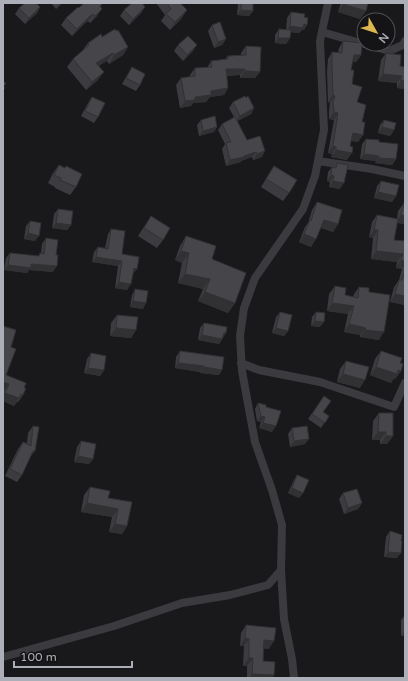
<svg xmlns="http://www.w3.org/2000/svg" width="408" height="681" viewBox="0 0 408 681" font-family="'Varela Round',sans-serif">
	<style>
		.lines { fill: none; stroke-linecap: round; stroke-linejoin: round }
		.minor { stroke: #3a3a3f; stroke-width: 8 }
		.wall { fill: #3c3c40 }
		.shaded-wall { fill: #313134 }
		.building { fill: #46464a; stroke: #313134 }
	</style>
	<rect width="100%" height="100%" fill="#19181a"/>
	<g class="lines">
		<path class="minor" d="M322 32 364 44
			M365 44 389 51 403 45 405 41
			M318 161 372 169 405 176
			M241 363 259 370 320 382 394 407 405 383
			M3 657 114 626 182 603 230 595 268 585 281 570
			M294 678 292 659 284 619 281 570 282 525 272 490 255 442 242 371 240 336 244 308 255 278 303 209 315 176 324 130 320 41 328 3"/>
	</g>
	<path class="wall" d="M51 3H62L56 9Z
		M156 3H180L182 18 170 30 161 21 165 15Z
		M238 3H253V11L249 16 237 15Z
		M341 3H368L366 11 360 19 338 12Z
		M40 7 37 13 25 24 15 14 19 8Z
		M100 7 97 16 90 23 88 21 84 24 72 36 61 25 66 18 79 8Z
		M124 10 142 12 129 25 120 16Z
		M291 12 304 17 307 25 304 30H302L299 33 291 32 290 38 286 44 275 43V35L279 29 286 30 287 18Z
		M212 25 226 39 222 45 214 48 208 31Z
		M102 37 128 47 123 55 109 64 107 61 98 66V80L86 90 67 67 73 59 82 51 88 43Z
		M343 41 361 55 356 62H352L351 70 352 84 362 122 363 135 358 142 351 141 347 160 331 157 332 154 328 153 334 120 329 119V110L330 103 328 102 327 71 328 59 332 52H338L339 48Z
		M178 45 193 51 183 61 174 51Z
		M246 46 260 72 255 78H240V75L227 76 228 88 224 95 210 97 206 102 193 103 191 106 180 108 176 85 181 78 190 77V75L195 68H207L211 61 225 59 228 56 241 55V53Z
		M386 53 400 66 405 89 397 88V83L378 81 381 60Z
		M132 67 140 85 136 91 122 84Z
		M92 97 98 117 94 123 81 116 88 103Z
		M233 102 254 108 251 114 237 121 247 140 262 157 253 160 252 157 241 161V162L226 166 222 149 225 144 218 130 222 124 234 117 229 108Z
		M201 120 217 127 214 132 199 136 197 125Z
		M384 120 394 130 390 136 378 133 380 125Z
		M366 139 396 159 392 165 375 163 376 161 360 159 362 144Z
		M337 163 340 189 329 187 330 182 327 181 328 172 332 167H334Z
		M59 165 76 187 70 195 55 188V187L48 183 53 173Z
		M274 166 289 193 283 201 261 187Z
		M381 181 396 196 392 202 374 198 377 186Z
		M317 202 338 224 333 232 321 228 311 247 299 242 305 227 308 223 312 210Z
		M404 203H405V224L397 223 394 240 405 241V305L390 302 394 287 399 280 402 269 396 268 397 262 371 259 373 238 369 237 372 222 377 215 397 219 398 211Z
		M58 209 71 225 67 230 52 228 54 214Z
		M151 216 163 240 157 248 138 236Z
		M30 221 35 241 24 239 26 226Z
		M111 229 122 254 133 274 127 290 115 288 118 266 92 262 94 252 98 247 105 248 108 234Z
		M186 236 212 259 235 303 228 313 198 301 203 289 178 283 182 263 175 260 180 246Z
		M46 238 53 272 29 270 27 273 4 270 6 258 10 253 38 256 40 253H41L42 244Z
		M335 286 345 295 353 297 354 294 359 287 369 292 379 340 360 337V335L344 332 348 314 327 311 329 294Z
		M135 289 143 309 130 307 132 295Z
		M280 312 288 331 284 336 272 333 276 317Z
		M316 312 320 327 311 326 312 317Z
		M117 315 136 330 131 338 110 336 111 323Z
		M204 323 226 333 219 344 198 340 200 328Z
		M3 326 11 347 6 375 24 388 23 395 18 402H17L14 406 3 401V393L4 391H3Z
		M180 351 222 370 219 375 200 373V372L175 368 176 357Z
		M381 351 400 363 401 371 395 379 394 378 391 383 370 375 375 359Z
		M91 353 104 370 100 376 84 373 87 359Z
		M346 361 360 388 337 382 340 369Z
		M324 396 323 412 329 416 321 428 308 419Z
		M258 403 266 407 272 432 259 428 261 422 257 421 255 409Z
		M379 413 393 436 387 444H380V440H372L373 421Z
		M33 426 35 451 30 457 22 475 17 482 5 476 18 449 23 442 27 443 28 433Z
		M292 428 305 444 290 447 288 434Z
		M81 441 93 459 89 464 74 462 77 447Z
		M297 475 303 493 299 498 288 493 294 480Z
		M90 487 108 498 132 502 127 526 122 534 109 532 112 517 81 512 84 495Z
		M343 493 362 503 358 509 344 514 339 499Z
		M390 531 397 558 384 557 386 537Z
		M405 615V636H401V620Z
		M246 625 269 649 263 648V661L274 675 272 678H247V666H243L244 646H240L241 633Z"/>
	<path class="shaded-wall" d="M343 4 366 11 360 19 338 12Z
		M40 7 37 13 25 24 29 18Z
		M145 7 142 12 129 25 133 19Z
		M102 9 97 16 90 23 95 16Z
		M187 10 182 18 170 30 175 22Z
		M241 10 253 11 249 16 237 15Z
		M93 14 88 21 84 24 89 17Z
		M89 17 84 24 72 36 77 29Z
		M304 24 307 25 304 30H302L299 33 286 32 290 26Z
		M278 38H290L286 44 275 43Z
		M226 39 222 45 214 48 218 42Z
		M197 45 193 51 183 61 187 55Z
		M128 47 123 55 109 64 114 55Z
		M113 53 107 61 90 71 96 63Z
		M354 55H361L356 62H349Z
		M226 69H245L240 75 221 76Z
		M245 71 260 72 255 78H240Z
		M104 72 98 80 86 90 92 82Z
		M383 74 402 76 397 83 378 81Z
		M401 80 405 81V89L397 88Z
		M228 88 224 95 210 97 206 102 193 103 191 106 180 108 185 101 195 97 211 91Z
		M333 95 335 96 330 103 328 102Z
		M254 108 251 114 236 122 240 116Z
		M334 112 338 113 334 120 329 119Z
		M217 127 214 132 199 136 203 131Z
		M382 127 394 130 390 136 378 133Z
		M353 133 363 135 358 142 348 140Z
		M333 146 336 147 332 154 328 153Z
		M336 150 352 153 347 160 331 157Z
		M265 151 262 157 253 160 257 154Z
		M256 152 252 157 241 161V162L226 166 230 160Z
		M364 154 379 156 376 161 360 159Z
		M379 158 396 159 392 165 375 163Z
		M331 175 334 176 330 182 327 181Z
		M333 181 344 183 340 189 329 187Z
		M378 192 396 196 392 202 374 198Z
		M401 215 405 216V224L396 222Z
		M324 220 338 224 333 232 319 227Z
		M56 223 71 225 67 230 52 228Z
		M374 230H378L373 238 369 237Z
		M28 233 39 236 35 241 24 239Z
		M304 234 316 239 311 247 299 242Z
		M181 251 189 253 182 263 175 260Z
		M376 251 403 254 397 262 371 259Z
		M96 257 122 261 118 266 92 262Z
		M401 260 405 261V265L402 269 396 268Z
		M31 264 57 266 53 272 29 270 27 273 4 270 8 265Z
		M134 268 137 269 133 274Z
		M185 274 210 279 203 289 178 283Z
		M119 282 131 284 127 290 115 288Z
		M205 292 235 303 228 313 198 301Z
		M395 294 405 296V305L390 302Z
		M133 301 146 303 143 309 130 307Z
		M332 303 354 306 348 314 327 311Z
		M315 321 324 322 320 327 311 326Z
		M349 324 366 328 360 335 344 332Z
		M116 328 136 330 131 338 110 336Z
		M276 328 288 331 284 336 272 333Z
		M365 330 384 332 379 340 360 337Z
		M224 333H226L219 344 198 340 202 335Z
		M178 363 204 366 200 372 175 368Z
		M204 367 222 370 219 375 200 373Z
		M376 367 398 370 401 371 395 379 394 378 391 383 370 375Z
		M88 368 104 370 100 376 84 373Z
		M343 374 365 380 360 388 337 382Z
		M3 382 9 384 4 391H3Z
		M5 393 19 398 14 406 3 401V396Z
		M261 416 265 417 261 422 257 421Z
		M263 423 276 426 272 432 259 428Z
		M378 432H386L380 440H372Z
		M386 436H393L387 444H380Z
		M309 439 305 444 290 447 294 441Z
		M78 456 93 459 89 464 74 462Z
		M292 488 303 493 299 498 288 493Z
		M87 503 118 509 112 517 81 512Z
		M362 503 358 509 344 514 348 508Z
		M115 524 127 526 122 534 109 532Z
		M388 552 401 553 397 558 384 557Z
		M405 631V636H401Z
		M245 638 249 639 244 646H240Z
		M264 640 274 641 269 649 258 648Z
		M249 658H253L247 666H243Z
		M252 674 274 675 272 678H249Z"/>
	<path class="building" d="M25 3H36L40 7 29 18 19 8Z
		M84 3H101L102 4 100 6 102 9 95 16 93 14 89 17 77 29 66 18 78 7 79 8Z
		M132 3H142L145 7 133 19 124 10Z
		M167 3H180L187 10 175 22 166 14 171 9Z
		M241 3H253V11L241 10Z
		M344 3H368L366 11 343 4Z
		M291 12 305 14 304 17 308 18 307 25 304 24 303 28 290 26Z
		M220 22 226 39 218 42 212 25Z
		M115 29 116 31 118 30 128 47 114 55 113 53 96 63 104 72 92 82 73 59 89 45 88 43 101 34 102 37Z
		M279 29 291 30 290 38H278Z
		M188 36 197 45 187 55 178 45Z
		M343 41 362 43 361 55H354L351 70H354L352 84 362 87 357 102 366 105 362 122H365L363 135 353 133 350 146 353 147 352 153 336 150V147L333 146 338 113 334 112 333 103 335 96 333 95 332 64V52L342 53Z
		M246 46 261 47 260 72 245 71V69H226L228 88 211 91V95L195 97V100L185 101 181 78 195 76V68L212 67 211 61 228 59V56L246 55Z
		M386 53 401 55 400 66 405 67V81L401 80 402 76 383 74Z
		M132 67 145 74 140 85 126 78Z
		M3 80 6 84 3 86 5 88 3 90Z
		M245 96 246 98 248 96 254 108 240 116 233 102Z
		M92 97 105 103 98 117 85 111Z
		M215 116 217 127 203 131 201 120Z
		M235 117 247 140 260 136 265 151 257 154 256 152 244 156V157L230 160 226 143 231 142 222 124Z
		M384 120 396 123 394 130 382 127Z
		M366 139 379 140V142L398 144 396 159 379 158V156L364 154Z
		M337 163 348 165 344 183 333 181 334 176 331 175 332 167 336 168Z
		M59 165 65 168 66 166 82 174 76 187 60 180 61 178 54 175Z
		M274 166 297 180 289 193 266 179Z
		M381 181 399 185 396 196 378 192Z
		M317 202 342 210 338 224 324 220 316 239 304 234 310 220 311 221Z
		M404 203H405V216L401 215Z
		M58 209 73 211 71 225 56 223Z
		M377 215 398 219 394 240 405 241V261L401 260 403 254 376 251 378 230H374Z
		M151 216 170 228 163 240 144 228Z
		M30 221 41 223 39 236 28 233Z
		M111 229 125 231 122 254 139 257 137 269 134 268 131 284 119 282 122 261 96 257 98 247 108 249Z
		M186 236 216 246 212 259 246 273 235 303 205 292 210 279 185 274 189 253 181 251Z
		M46 238 58 240 56 255H58L57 266 31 264V268L8 265 10 253 39 256 40 253 44 254Z
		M405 271V296L395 294 399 280H402Z
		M335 286 346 288 345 295 358 298 359 287 369 288V292L390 295 384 332 365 330 366 328 349 324 354 306 332 303Z
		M135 289 148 291 146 303 133 301Z
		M280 312 292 315 288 331 276 328Z
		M316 312 325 313 324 322 315 321Z
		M117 315 138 317 136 330 116 328Z
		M204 323 227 327 226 333H224L222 339 202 335Z
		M3 326 16 330 11 347 16 349 6 375 26 383 24 388H26L23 395 21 394 19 398 5 393 9 384 3 382Z
		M180 351 224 357 222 370 204 367V366L178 363Z
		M381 351 402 358 400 363 403 364 401 371 398 370 397 374 376 367Z
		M91 353 106 356 104 370 88 368Z
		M346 361 369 367 365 380 343 374Z
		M324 396 331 401 323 412 329 416 325 423 312 414Z
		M258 403 266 405V407L281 411 276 426 263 423 265 417 261 416Z
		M379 413H393V436H386V432H378Z
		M33 426 39 427 35 451H33L22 475 10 469 23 442 31 446Z
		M307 426 309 439 294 441 292 428Z
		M81 441 96 444 93 459 78 456Z
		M297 475 309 480 303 493 292 488Z
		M90 487 110 491 108 498 132 502 127 526 115 524 118 509 87 503Z
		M357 489 362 503 348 508 343 493Z
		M390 531 402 535 401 541H402L401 553 388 552Z
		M246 625 276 628 274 641 264 640 263 661 275 662 274 675 252 674 253 658H249V639L245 638Z"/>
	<rect width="408" height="681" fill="none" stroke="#acafb8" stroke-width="8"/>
	<g transform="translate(376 32) rotate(129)"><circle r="19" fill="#141315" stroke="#515156"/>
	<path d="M0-3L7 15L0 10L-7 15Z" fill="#dcb74f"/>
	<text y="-6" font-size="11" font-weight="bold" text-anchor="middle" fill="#acafb8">N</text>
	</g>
	<path d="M14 661v6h118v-6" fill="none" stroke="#acafb8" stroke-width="2"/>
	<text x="20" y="661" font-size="12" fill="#acafb8" stroke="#141315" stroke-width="3" paint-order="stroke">100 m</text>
</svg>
